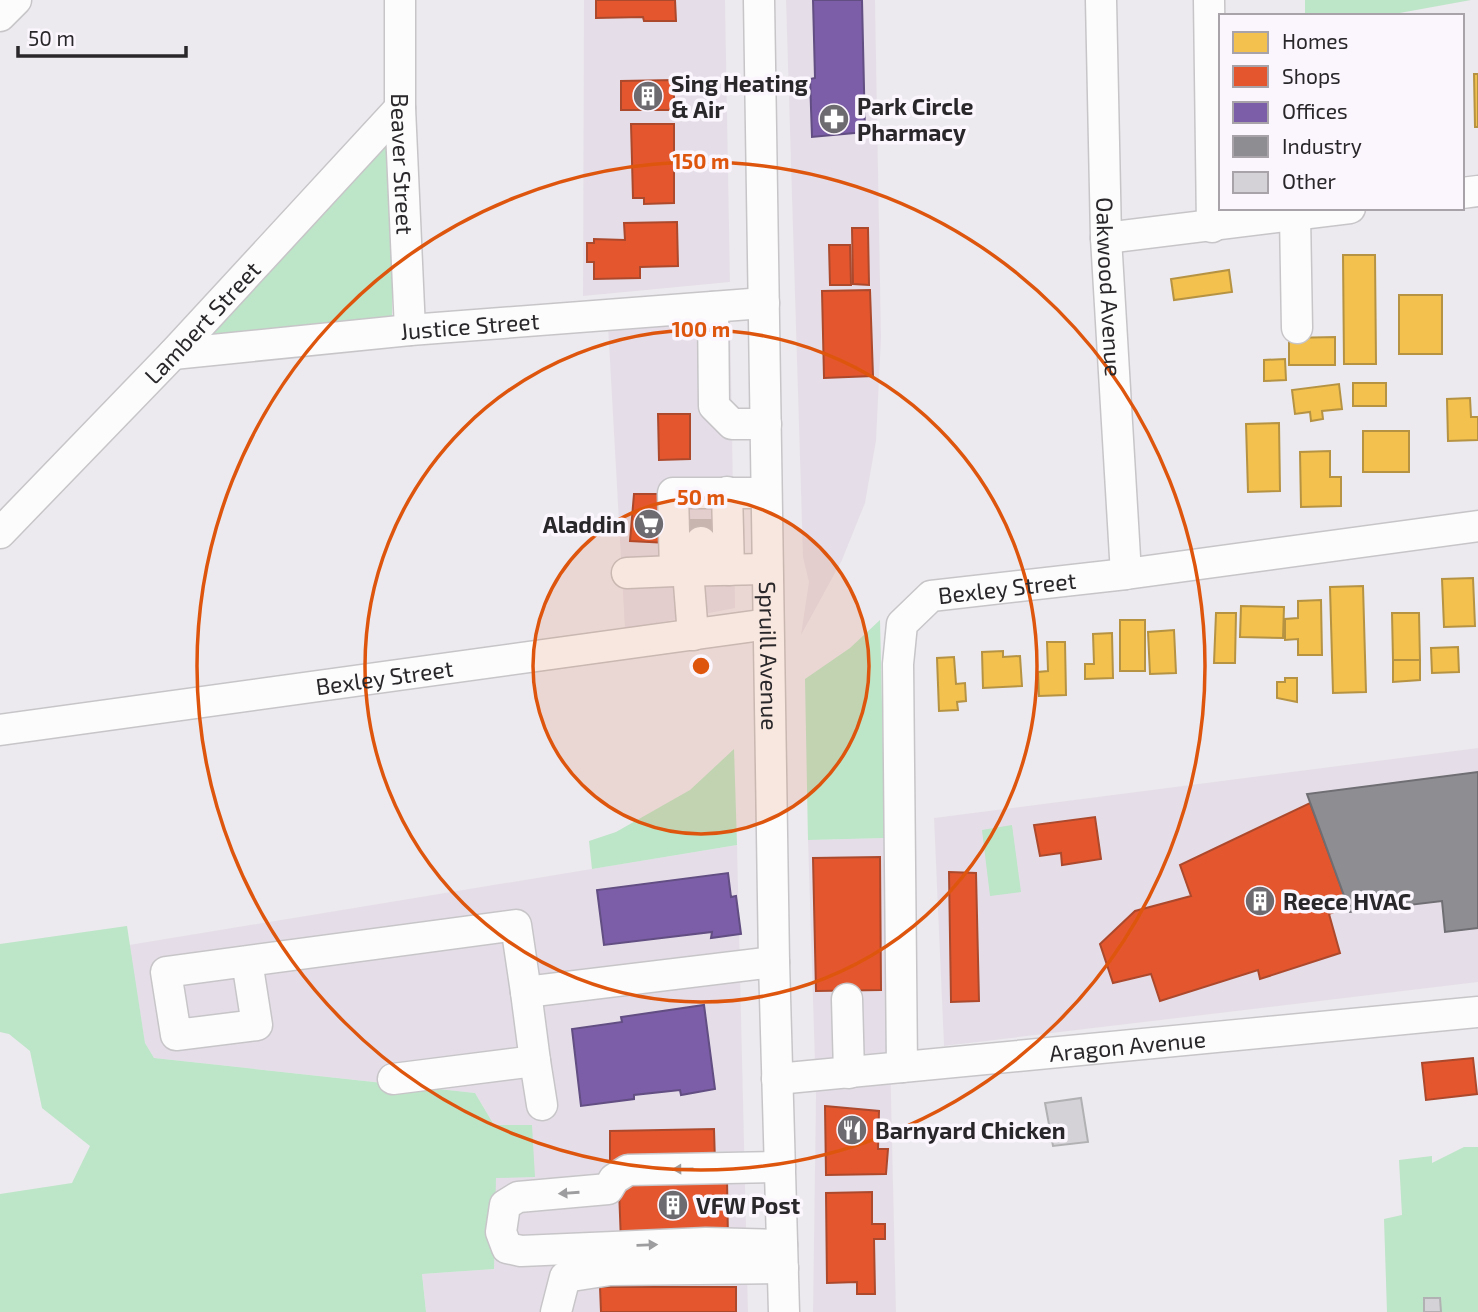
<svg xmlns="http://www.w3.org/2000/svg" width="1478" height="1312" viewBox="0 0 1478 1312" font-family="'Exo 2',sans-serif">
	<style>
		.built { fill: #e5dee8 }
		.green { fill: #bde5c8 }
		.homes { fill: #f2c14e; stroke: #b69343; stroke-width: 2 }
		.shops { fill: #e4572e; stroke: #ac492d; stroke-width: 2 }
		.offices { fill: #7b5ea7; stroke: #624e82; stroke-width: 2 }
		.industry { fill: #8d8d92; stroke: #6f6e73; stroke-width: 2 }
		.building { fill: #d4d2d6; stroke: #b1b0b3; stroke-width: 2 }
		.lines { fill: none; stroke-linecap: round; stroke-linejoin: round }
		.minor-tunnel { stroke: #c5c3c7; stroke-width: 30; stroke-dasharray: 30 15; stroke-linecap: butt }
		.minor-casing { stroke: #c7c5c8; stroke-width: 33 }
		.minor { stroke: #fcfcfc; stroke-width: 30 }
		.oneway { fill: #9d9c9e }
		.ring { fill: none; stroke: #de560e; stroke-width: 3.5 }
		.labels { text-anchor: middle; dominant-baseline: central; stroke-width: 7; stroke-linejoin: round; paint-order: stroke }
		.poi-label { font-size: 23px; font-weight: bold; fill: #29272a; stroke: #fbf5fd; text-anchor: start }
		.street-label { font-size: 23px; fill: #29272a; stroke: #fbf5fd }
		.centre { fill: #de560e; stroke: #fbf5fd; stroke-width: 3.5 }
		.ring-label { font-size: 21px; text-anchor: middle; font-weight: bold; fill: #de560e; stroke: #fbf5fd; stroke-width: 7; stroke-linejoin: round; paint-order: stroke }
	</style>
	<rect width="100%" height="100%" fill="#eceaee"/>
	<path class="built" d="M584 0H725L730 282 583 296Z
		M786 0H875L881 338 876 441 865 503 842 560 801 635 809 582 803 557Z
		M730 313 735 608 625 629 608 326Z
		M1478 748V982L944 1046 934 818Z
		M885 838 896 1312H813L816 1096 808 840Z
		M737 845 748 1312H426L422 1274 494 1269V1125L475 1093 154 1058 145 1043 129 945Z"/>
	<path class="green" d="M1305 0H1471L1383 16H1305Z
		M393 129 392 317 206 345 204 328Z
		M880 620 885 838 808 840 805 679 850 648Z
		M734 749 737 845 592 869 589 841 616 832 690 790Z
		M1012 825 1021 892 990 896 982 830Z
		M127 926 145 1043 154 1058 475 1093 494 1125H532L535 1177 496 1178 494 1269 422 1274 426 1312H0V1194L72 1183 90 1146 42 1108 30 1051 9 1034 0 1032V944Z
		M1464 1147H1478V1312H1387L1384 1219 1402 1215 1399 1160 1432 1156V1163Z"/>
	<path class="homes" d="M1474 74H1478V127H1475Z
		M1343 255H1375L1376 364H1344Z
		M1229 270 1232 292 1174 300 1171 279Z
		M1399 295H1442V354H1399Z
		M1335 337V365H1289V338Z
		M1285 359 1286 380 1264 381V360Z
		M1353 383H1386V406H1353Z
		M1339 384 1342 409 1322 411 1323 419 1311 421 1310 412 1295 414 1292 390Z
		M1470 398 1471 417H1478V440L1448 441 1447 399Z
		M1279 423 1280 491 1248 492 1246 424Z
		M1363 431H1409V472H1363Z
		M1330 451V477H1341V506L1301 507 1300 452Z
		M1473 578 1475 626 1444 627 1442 579Z
		M1363 586 1366 692 1333 693 1330 587Z
		M1321 600 1322 655H1298V639L1285 640V619L1298 618V601Z
		M1241 606 1284 607 1283 638 1240 637Z
		M1216 613H1236L1235 663H1214Z
		M1392 613H1419L1420 660H1393Z
		M1120 620H1145V671H1120Z
		M1174 630 1176 673 1150 674 1148 632Z
		M1112 633 1113 678 1085 679V664H1094L1093 634Z
		M1047 642H1065L1066 695 1039 696 1038 672 1048 671Z
		M1458 647 1459 672 1432 673 1431 648Z
		M1003 651V657L1020 656 1022 686 983 688 982 652Z
		M954 657 956 684 965 683 966 701 957 702 958 710 939 711 937 658Z
		M1393 660H1420V680L1393 682Z
		M1285 678H1297V702L1277 698V682H1285Z"/>
	<path class="shops" d="M596 0H675L676 21H644L643 17 596 18Z
		M674 80V110H621V81Z
		M631 124H674V203L644 204V198H633Z
		M677 222 678 266 640 267V278L594 279V262H587V243H594V239L625 240 624 223Z
		M852 228H868L869 285 853 284Z
		M829 245H850L851 285H830Z
		M870 290 873 376 824 378 822 291Z
		M658 414H690V459L659 460Z
		M634 494H666L668 543 630 541Z
		M1310 803 1348 906 1329 914 1340 953 1260 979 1258 970 1160 1001 1151 974 1113 983 1100 944 1135 911 1191 896 1180 865Z
		M1095 817 1101 859 1062 865 1061 853 1040 856 1034 825Z
		M880 857 881 990 816 991 813 858Z
		M949 872 976 873 979 1001 951 1002Z
		M1473 1058 1477 1094 1426 1100 1422 1063Z
		M825 1106 879 1111 878 1149H888L886 1174 826 1175Z
		M714 1129 715 1163 610 1165V1131Z
		M727 1178 728 1241 621 1242 619 1189 625 1180Z
		M872 1192V1224H885V1239H874L875 1294H857V1282L827 1283 826 1193Z
		M600 1287H736V1312H601Z"/>
	<path class="offices" d="M813 0H862L865 132 812 137 810 79 815 78Z
		M728 873 731 897 736 896 741 934 711 938 712 932 604 945 597 890Z
		M704 1005 715 1089 681 1095 680 1090 634 1095V1099L581 1106 572 1029 622 1022 621 1017Z"/>
	<path class="industry" d="M1478 772V928L1445 932 1442 901 1350 912 1307 794Z"/>
	<path class="building" d="M1081 1098 1088 1142 1053 1146 1045 1103Z
		M1424 1298H1440L1441 1312H1424Z"/>
	<g class="lines">
		<path class="minor-tunnel" d="M701 519V542"/>
		<g class="minor-casing">
			<g id="minor">
				<path id="s1" d="M400 0V108L410 330"/>
				<path id="s2" d="M759 0 774 962 784 1312"/>
				<path id="s3" d="M1101 0 1106 238 1126 574"/>
				<path d="M1209 0 1212 227"/>
				<path d="M0 16 16 0"/>
				<path d="M1462 193 1478 191"/>
				<path d="M1295 216 1297 328"/>
				<path d="M1106 238 1350 208"/>
				<path d="M713 307 714 406 732 424H766"/>
				<path id="s4" d="M173 354 410 330 764 303"/>
				<path d="M727 492 729 570"/>
				<path d="M766 493H673L675 571 767 569"/>
				<path id="s5" d="M0 533 173 354 400 108"/>
				<path d="M701 542 702 570"/>
				<path d="M688 571 693 635"/>
				<path d="M627 573 675 571"/>
				<path id="s6" d="M0 730 768 624"/>
				<path d="M247 961 257 1025 176 1035 166 972 516 925 526 992 774 962"/>
				<path d="M847 999 849 1073"/>
				<path d="M535 1061 542 1105"/>
				<path id="s7" d="M902 1067 898 664 902 624 931 596 1126 574 1478 526"/>
				<path d="M393 1079 535 1061 526 992"/>
				<path id="s8" d="M777 1079 1478 1012"/>
				<path d="M780 1167 628 1170 614 1179 608 1189 518 1197 505 1205 501 1232 507 1248 521 1251 706 1243 782 1245"/>
				<path d="M556 1312 565 1277 610 1270 783 1268"/>
			</g>
		</g>
		<use href="#minor" class="minor"/>
	</g>
	<defs><path id="oneway-solid" d="M-6-.8H1V-3.2L6.5 0L1 3.2V.8H-6Z" transform="scale(1.75)"/></defs>
	<g class="oneway">
		<use href="#oneway-solid" transform="translate(683 1169) rotate(179)"/>
		<use href="#oneway-solid" transform="translate(569 1193) rotate(176)"/>
		<use href="#oneway-solid" transform="translate(647 1245) rotate(-2)"/>
	</g>
	<circle cx="701" cy="666" r="168" fill="#de560e" fill-opacity=".12"/>
	<g class="ring">
		<circle cx="701" cy="666" r="168"/>
		<circle cx="701" cy="666" r="336"/>
		<circle cx="701" cy="666" r="504"/>
	</g>
	<defs>
		<g id="building-disc" transform="scale(1.575)"><circle r="9.5" fill="#6d6b6f" stroke="#fbf5fd"/><path d="M-4-6H4V6H1V3H-1V6H-4ZM-2.5-4.3h1.7v1.8h-1.7ZM.8-4.3h1.7v1.8H.8ZM-2.5-1h1.7V.8h-1.7ZM.8-1h1.7V.8H.8Z" fill="#fff"/></g>
		<g id="pharmacy-disc" transform="scale(1.575)"><circle r="9.5" fill="#6d6b6f" stroke="#fbf5fd"/><path d="M-2-6h4v4h4v4h-4v4h-4v-4h-4v-4h4Z" fill="#fff"/></g>
		<g id="supermarket-disc" transform="scale(1.575)"><circle r="9.5" fill="#6d6b6f" stroke="#fbf5fd"/><path d="M-6-5.5h2.5l.6 2H6L4.5 2H-2.5L-4.4-4H-6ZM-1.5 3.2a1.3 1.3 0 1 0 .1 0ZM3 3.2a1.3 1.3 0 1 0 .1 0Z" fill="#fff"/></g>
		<g id="restaurant-disc" transform="scale(1.575)"><circle r="9.5" fill="#6d6b6f" stroke="#fbf5fd"/><path d="M-5-6h1v4h1v-4h1v4h1v-4h1v5L-1.5 .5V6h-2V.5L-5-1ZM5-6V6H3V1.5H1.5Q1.5-4 5-6Z" fill="#fff"/></g>
	</defs>
	<g fill-rule="evenodd">
		<use href="#building-disc" x="648" y="96"/>
		<use href="#pharmacy-disc" x="834" y="119"/>
		<use href="#supermarket-disc" x="649" y="524"/>
		<use href="#building-disc" x="1260" y="901"/>
		<use href="#restaurant-disc" x="852" y="1130"/>
		<use href="#building-disc" x="673" y="1205"/>
	</g>
	<g class="labels">
		<g class="poi-label">
			<text x="671" y="83">Sing Heating<tspan x="671" dy="26">&amp; Air</tspan></text>
			<text x="857" y="106">Park Circle<tspan x="857" dy="26">Pharmacy</tspan></text>
			<text x="626" y="524" text-anchor="end">Aladdin</text>
			<text x="1283" y="901">Reece HVAC</text>
			<text x="875" y="1130">Barnyard Chicken</text>
			<text x="696" y="1205">VFW Post</text>
		</g>
		<g class="street-label">
			<text stroke="none"><textPath href="#s1" startOffset="164">Beaver Street</textPath></text>
			<text stroke="none"><textPath href="#s3" startOffset="287">Oakwood Avenue</textPath></text>
			<text stroke="none"><textPath href="#s5" startOffset="292">Lambert Street</textPath></text>
			<text stroke="none"><textPath href="#s4" startOffset="298">Justice Street</textPath></text>
			<text stroke="none"><textPath href="#s7" startOffset="560">Bexley Street</textPath></text>
			<text stroke="none"><textPath href="#s2" startOffset="656">Spruill Avenue</textPath></text>
			<text stroke="none"><textPath href="#s6" startOffset="388">Bexley Street</textPath></text>
			<text stroke="none"><textPath href="#s8" startOffset="352">Aragon Avenue</textPath></text>
		</g>
	</g>
	<circle cx="701" cy="666" r="10" class="centre"/>
	<g class="ring-label">
		<text x="701" y="169">150 m</text>
		<text x="701" y="337">100 m</text>
		<text x="701" y="505">50 m</text>
	</g>
	<rect x="1219" y="14" width="245" height="196" fill="#fbf5fd" stroke="#a7a3a9" stroke-width="2"/>
	<rect x="1233" y="32" width="35" height="21" fill="#f2c14e" stroke="#a7a3a9" stroke-width="2"/>
	<text x="1282" y="49" font-size="21" fill="#29272a">Homes</text>
	<rect x="1233" y="66" width="35" height="21" fill="#e4572e" stroke="#a7a3a9" stroke-width="2"/>
	<text x="1282" y="84" font-size="21" fill="#29272a">Shops</text>
	<rect x="1233" y="102" width="35" height="21" fill="#7b5ea7" stroke="#a7a3a9" stroke-width="2"/>
	<text x="1282" y="119" font-size="21" fill="#29272a">Offices</text>
	<rect x="1233" y="136" width="35" height="21" fill="#8d8d92" stroke="#a7a3a9" stroke-width="2"/>
	<text x="1282" y="154" font-size="21" fill="#29272a">Industry</text>
	<rect x="1233" y="172" width="35" height="21" fill="#d4d2d6" stroke="#a7a3a9" stroke-width="2"/>
	<text x="1282" y="189" font-size="21" fill="#29272a">Other</text>
	<path d="M18 46v10h168v-10" fill="none" stroke="#29272a" stroke-width="3.5"/>
	<text x="28" y="46" font-size="21" fill="#29272a" stroke="#fbf5fd" stroke-width="5" paint-order="stroke">50 m</text>
</svg>
